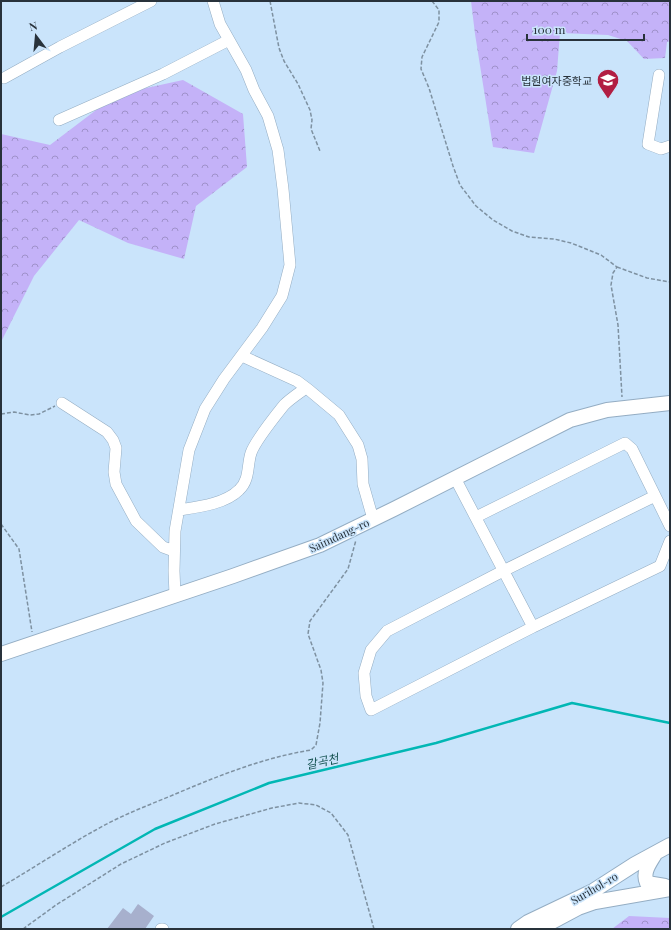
<svg xmlns="http://www.w3.org/2000/svg" width="671" height="930" viewBox="0 0 671 930" font-family="'Playfair Display','Noto Sans KR',serif">
	<style>
		.forest { fill: url(#forest-crowns) }
		.lines { fill: none; stroke-linecap: round; stroke-linejoin: round }
		.stream { stroke: #02b7b4; stroke-width: 2.5 }
		.building { fill: #a7b0cd }
		.minor-casing { stroke: #94adc3; stroke-width: 12 }
		.major-casing { stroke: #94adc3; stroke-width: 16 }
		.path { stroke: #7e91a1; stroke-width: 1.5; stroke-dasharray: 4 2; stroke-linecap: butt }
		.minor { stroke: #fff; stroke-width: 11 }
		.major { stroke: #fff; stroke-width: 14 }
		.labels { text-anchor: middle; dominant-baseline: central; stroke-width: 3; stroke-linejoin: round; paint-order: stroke }
		.poi-label { font-size: 11px; fill: #28323b; stroke: #cae4fb; text-anchor: end }
		.street-label { font-size: 11px; fill: #28323b; stroke: #cae4fb }
		.water-label { font-size: 12px; font-style: italic; fill: #155251; stroke: #cae4fb }
	</style>
	<defs>
		<pattern id="forest-crowns" width="20" height="18" patternUnits="userSpaceOnUse"><rect width="20" height="18" fill="#c4b2f8"/><path d="M2 6a3 3 0 1 1 6 0M12 15a3 3 0 1 1 6 0" fill="none" stroke="#9f91ca"/></pattern>
	</defs>
	<rect width="100%" height="100%" fill="#cae4fb"/>
	<path class="forest" d="M471 1H670V41L667 42 665 58 644 59 627 41 608 35 560 33 557 71 534 153 493 147 475 34Z
		M183 80 243 114 247 167 196 206 184 259 128 243 79 220 34 276 1 342V134L50 145 108 101 128 92Z
		M629 916 670 918V929H612Z"/>
	<g class="lines">
		<path class="stream" d="M1 917 155 829 269 783 436 743 572 703 670 723"/>
	</g>
	<path class="building" d="M138 904 154 916 145 929H107L123 908 131 914Z"/>
	<g class="lines">
		<g class="minor-casing">
			<path id="minor" d="M659 75 648 144 661 149 670 146
				M4 78 60 47 151 1
				M59 120 163 74 229 40
				M242 356 297 381 309 390 339 415 358 445 362 459 363 484 373 519
				M62 403 107 432 113 440 116 448 114 472 116 484 136 521 163 547 174 551
				M455 478 533 627
				M655 496 503 571 387 631 371 650 364 673 366 696 371 710 533 627 660 566 670 541
				M179 510C198 507 225 504 239 490 250 480 247 465 251 453 255 441 276 415 284 405 290 399 299 393 306 388
				M476 517 625 443 632 449 670 526
				M175 595 174 571 175 531 189 450 205 409 224 379 262 328 282 296 290 265 283 189 278 150 268 116 254 90 246 70 220 24 213 1
				M161 929H163"/>
		</g>
		<g class="major-casing">
			<path id="major" d="M1 654 233 576 320 545 394 509 570 420 607 410 670 403
				M655 854C650 863 642 872 647 883L665 886
				M529 922 548 924 578 908 595 902 670 889
				M518 929 528 922 593 891 635 864 670 845"/>
		</g>
		<path class="path" d="M270 1 279 48 284 61 298 84 310 110 312 120 311 129 320 151
			M432 1 439 10V22L422 57 421 69 429 88 453 166 460 185 476 206 493 220 512 231 529 237 554 239 571 243 601 255 617 267 613 273 611 285 618 325 622 397
			M617 267 647 278 670 282
			M1 414 14 412 30 415 39 414 55 406
			M1 524 19 549 32 632
			M1 887C35 867 68 845 103 826 125 814 149 805 173 795 218 776 262 758 311 750L316 745 320 723 323 683 321 670 308 634 310 621 348 569 356 540
			M23 929 56 905 121 864 165 843 215 824 272 808 299 803 316 805 331 813 348 835 374 929"/>
		<use href="#minor" class="minor"/>
		<use href="#major" class="major"/>
	</g>
	<defs>
		<g id="school-pin" transform="scale(1.15)"><path d="M0 17L-7.5 6A9.5 9.5 0 1 1 7.5 6Z" fill="#b11e43" stroke="#cae4fb"/><path d="M0-5L7-2L0 1L-7-2ZM-4 1L0 2.5L4 1V4Q0 6-4 4Z" fill="#fff"/></g>
	</defs>
	<g fill-rule="evenodd">
		<use href="#school-pin" x="608" y="80"/>
	</g>
	<g class="labels">
		<g class="poi-label">
			<text x="592" y="80">법원여자중학교</text>
		</g>
		<g class="street-label">
			<text transform="translate(339 535) rotate(-25)">Saimdang-ro</text>
			<text transform="translate(594 888) rotate(-30)">Surihol-ro</text>
		</g>
		<g class="water-label">
			<text transform="translate(322 761) rotate(-13)">갈곡천</text>
		</g>
	</g>
	<rect width="671" height="930" fill="none" stroke="#28323b" stroke-width="4"/>
	<g transform="translate(36 36) rotate(344)" stroke="#cae4fb" stroke-width="3" paint-order="stroke">
	<path d="M0-3L7 15L0 10L-7 15Z" fill="#28323b"/>
	<text y="-6" font-size="11" font-weight="bold" text-anchor="middle" fill="#28323b">N</text>
	</g>
	<path d="M527 34v6h117v-6" fill="none" stroke="#28323b" stroke-width="2"/>
	<text x="533" y="34" font-size="12" fill="#28323b" stroke="#cae4fb" stroke-width="3" paint-order="stroke">100 m</text>
</svg>
